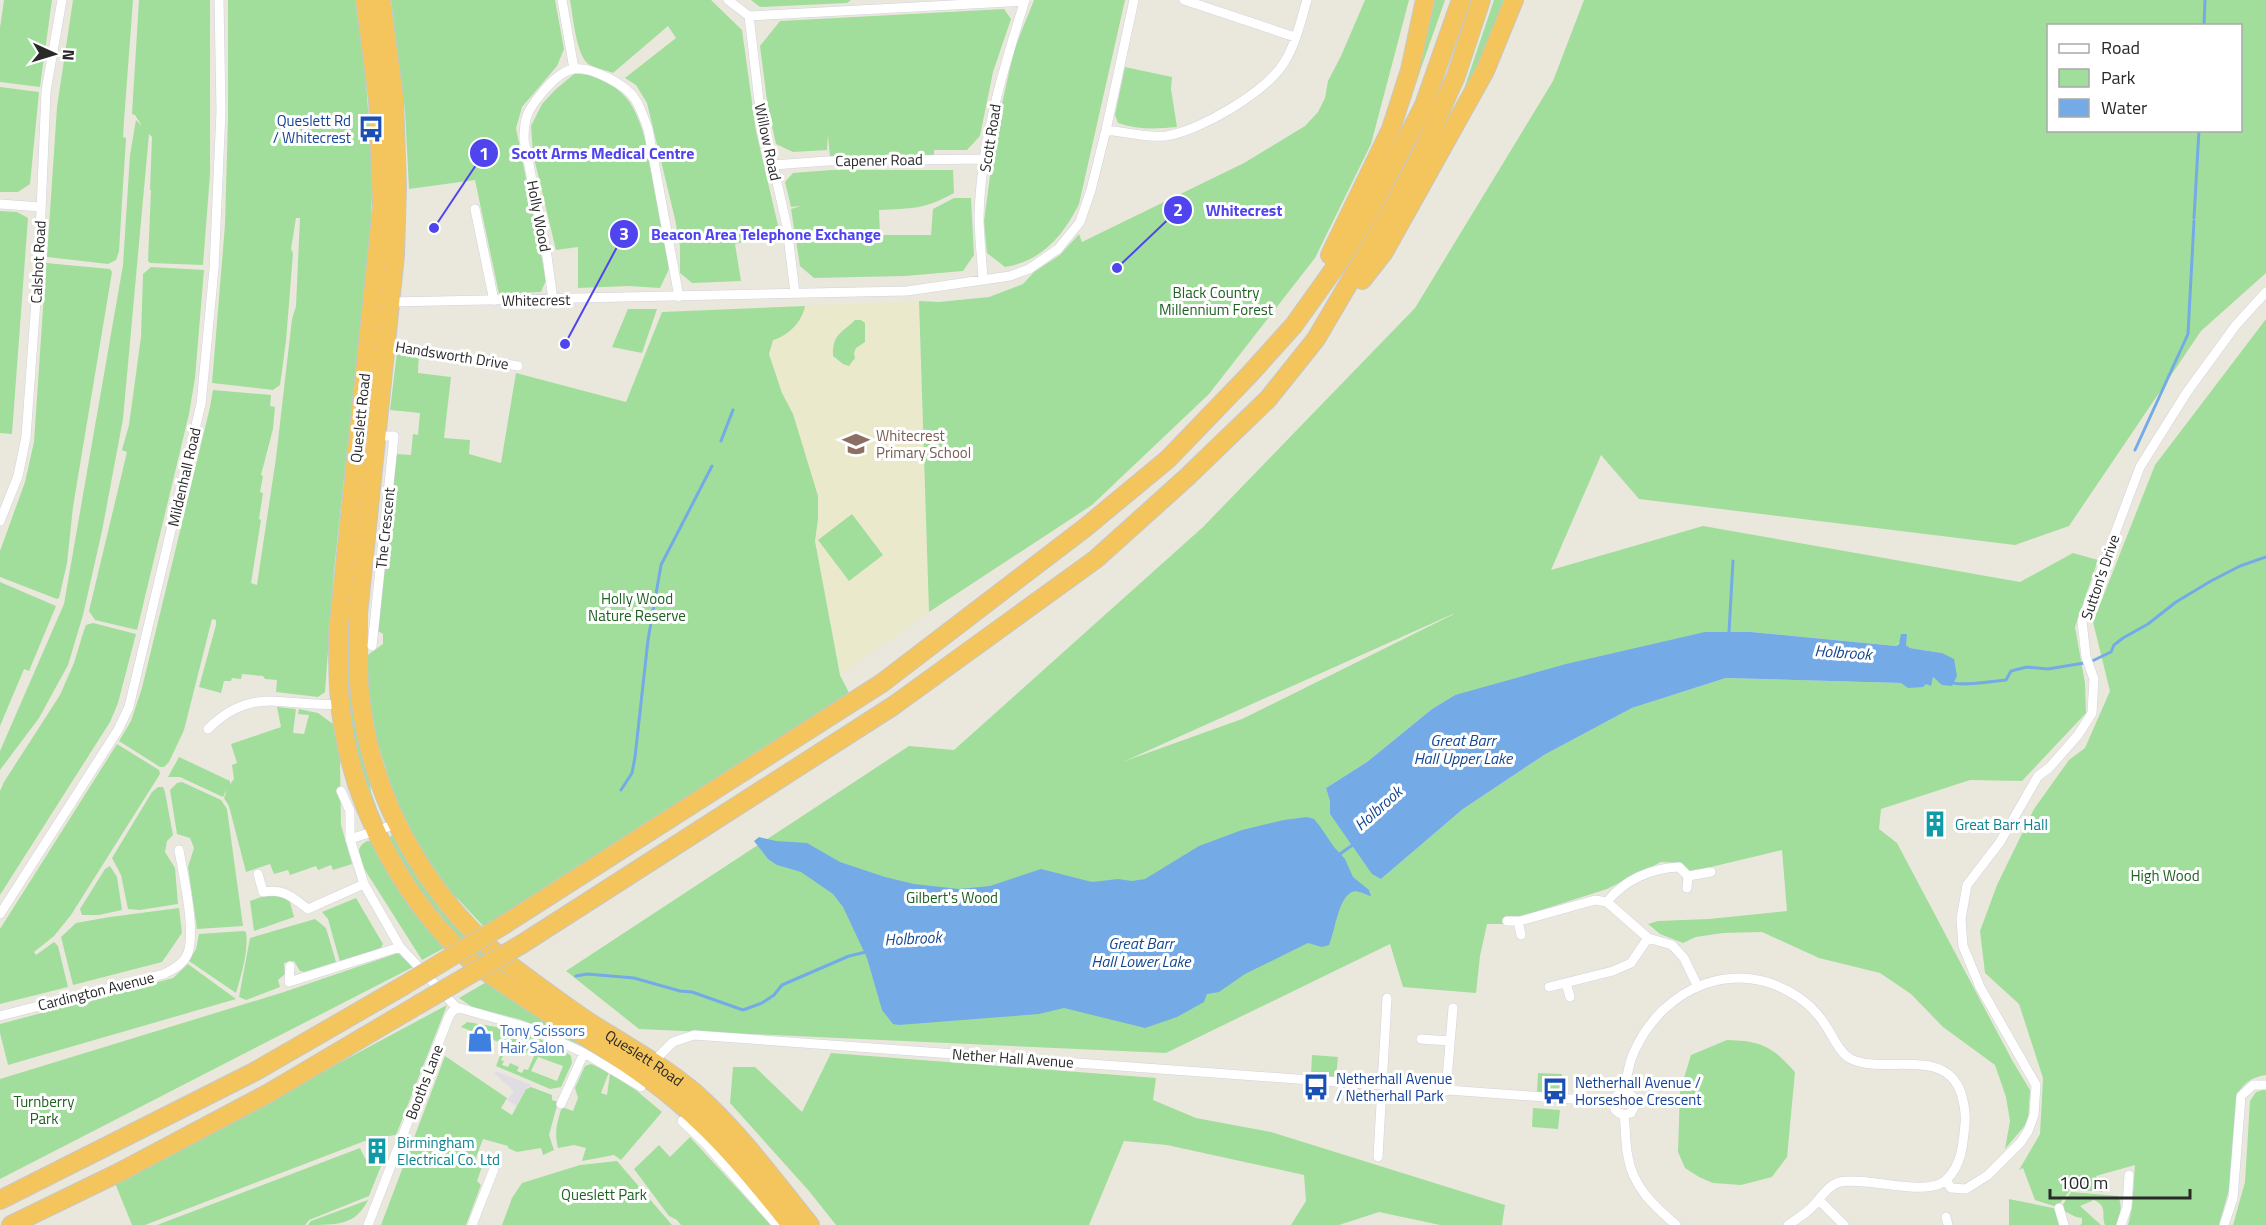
<svg xmlns="http://www.w3.org/2000/svg" width="2266" height="1225" viewBox="0 0 2266 1225" font-family="'Titillium Web',sans-serif">
	<style>
		.industrial { fill: #e0dce3 }
		.education { fill: #ebe9cc }
		.green { fill: #a1de9b; fill-rule: evenodd }
		.water { fill: #74abe7 }
		.lines { fill: none; stroke-linecap: round; stroke-linejoin: round }
		.stream { stroke: #74abe7; stroke-width: 3 }
		.street-casing { stroke: #d2d1e1; stroke-width: 10 }
		.highway-casing { stroke: #c7c7c7; stroke-width: 20 }
		.street { stroke: #fff; stroke-width: 9 }
		.highway { stroke: #f4c55d; stroke-width: 18 }
		.highway-bridge-casing { stroke: #c7c7c7; stroke-width: 20; stroke-linecap: butt }
		.highway-bridge { stroke: #f4c55d; stroke-width: 18 }
		.labels { text-anchor: middle; dominant-baseline: central; stroke-width: 6; stroke-linejoin: round; paint-order: stroke }
		.transit-label { font-size: 15px; fill: #164399; stroke: #fff; text-anchor: start }
		.street-label { font-size: 15px; fill: #292929; stroke: #fff }
		.park-label { font-size: 15px; fill: #1e6121; stroke: #fff }
		.education-label { font-size: 15px; fill: #785e54; stroke: #fff; text-anchor: start }
		.culture-label { font-size: 15px; fill: #0d838f; stroke: #fff; text-anchor: start }
		.shop-label { font-size: 15px; fill: #366cbe; stroke: #fff; text-anchor: start }
		.water-label { font-size: 16px; font-style: italic; fill: #154791; stroke: #fff }
		.leader { fill: none; stroke: #5044ef; stroke-width: 2 }
		.callout-dot { fill: #5044ef; stroke: #fff; stroke-width: 2 }
		.mark-label { font-size: 18px; text-anchor: middle; font-weight: bold; fill: #fff }
		.callout-label { font-size: 16px; text-anchor: middle; font-weight: bold; fill: #5044ef; stroke: #fff; stroke-width: 6; stroke-linejoin: round; paint-order: stroke }
	</style>
	<rect width="100%" height="100%" fill="#eae8dc"/>
	<path class="industrial" d="M495 1071 532 1085 526 1088 516 1106 507 1100 514 1091 495 1074Z"/>
	<path class="education" d="M919 301 929 612 840 675 815 541 756 308Z"/>
	<path class="green" d="M4 0H52L40 87 0 82V28Z
		M73 0H133L124 121 123 137 126 138 119 251 116 260 108 264 47 257 57 107Z
		M139 0H210V174L203 265 150 263 148 261 151 190H150L152 137 149 134 123 419 102 531 83 615 68 665 39 718 0 770V751L64 604 123 265 130 155 136 120 142 126 135 115 132 114Z
		M228 0H355L365 70 373 174 370 239 334 571 325 692 318 697 276 692 277 680 265 679 263 676 242 674 241 679 232 678 231 681H224L221 693 199 687 216 625V620L212 619 184 730 169 762 164 767H160L119 741 131 721 142 688 210 407 213 390 271 395 270 406 275 407 273 429 261 475 263 476 260 492 263 493 259 519 261 520 251 583 257 585 276 458 292 319 296 306 300 218H296L291 249 293 253 286 341 280 385 273 390 212 383 225 225 228 119Z
		M391 0H555L564 49 557 66 522 107 516 128 546 280 541 292 499 294 475 180 409 189 405 111Z
		M570 0H711L742 30 756 131 780 234 735 244 741 281 692 283 680 273V246L675 219 647 103 636 85 625 78 676 38 668 26 613 73C606 70 597 69 590 65 576 58 573 15 570 0Z
		M751 0H851L847 3 760 7Z
		M1034 0H1125L1079 204C1063 236 1042 261 1005 267L987 253 984 221 996 131 1014 50Z
		M1365 0H1409L1371 144 1315 258 1209 394 1092 505 929 612 919 301 939 302 989 297 1023 284 1034 272 1060 255 1079 234 1082 242 1244 163 1305 126 1318 112 1325 98 1328 81 1341 56Z
		M1430 0H1445L1407 108Z
		M1494 0H1506L1489 46 1459 104Z
		M1584 0H2266V273L2201 331 2069 526 2015 545 1639 499 1601 455 1551 570 1703 526 2020 582 2073 553 2098 560 2075 627 2085 683 2086 713 2022 781 1970 780 1881 809 1879 829 1897 843 2012 1060 2030 1090 2028 1122 2005 1149 2010 1121 2006 1097 1995 1065 1943 1027 1911 994 1880 973 1819 958 1762 932 1723 933 1696 937 1683 943 1660 934 1648 924 1658 921 1709 919 1787 911 1782 850 1690 872 1682 863 1661 862 1607 889 1513 919 1505 924H1487L1480 956 1476 993 1403 987 1390 944 1166 1053 639 1029 566 971 909 746 954 750 1203 527 1415 308 1553 81ZM2048 26H2240V130H2048ZM1454 614 1242 719 1125 761 1453 614ZM1751 632 1896 646 1906 634V645L1910 648 1942 653 1955 678 1953 684 1938 681 1933 677 1901 683 1726 678 1632 708 1544 755 1463 809 1381 879 1330 814V800L1326 788 1367 762 1432 709 1455 695Z
		M1004 9 1011 19 993 72 980 136 967 150H934V157H830L828 135 827 150 793 152 776 144 768 108 760 46 780 21Z
		M1125 67 1172 77 1171 89 1177 127C1157 129 1137 130 1118 123L1115 115Z
		M574 74C595 72 622 88 632 106 645 129 649 157 654 182 659 211 665 240 669 269L660 288 629 286 578 288V247L556 250 533 154 531 126 542 104 555 90Z
		M0 87 39 92 30 184 18 192H0Z
		M831 170H953L954 193C923 210 913 208 879 210L880 235H931L933 209 954 198H971L974 255 963 271 905 276 814 278 800 266 791 209 801 206 791 207 785 182 793 173Z
		M0 211 17 212 28 218 12 434 0 433Z
		M46 263 110 269 112 272 73 507 67 563 59 598 57 599 0 577V551L25 482 34 442Z
		M151 267 204 270 195 378 189 414 137 630 95 620 89 611 127 452 122 450 129 425 141 337 143 274Z
		M805 306C802 322 788 336 773 340L769 354 782 393 793 414 818 496V519L815 541 840 675 849 693 485 928 457 898 455 899 402 821 377 740 365 675V657L383 644V634L378 631 396 454 411 455 413 434 418 435 420 413 390 410 397 352 402 350 419 352 418 373 451 377 444 438 470 440 469 454 501 463 516 373 626 402 662 312Z
		M628 309H657L642 353 612 347Z
		M2266 319V1075C2251 1077 2240 1085 2236 1099L2230 1186 2219 1225H2128L2132 1208 2135 1165 2096 1176 2103 1192 2071 1189 2057 1207 2035 1200 2023 1168 2019 1170 2040 1134 2043 1078 2019 1004 1985 973 1980 931 1997 885 2034 809 2069 760 2085 748 2110 691 2093 622 2155 465Z
		M855 320H861L865 323V342L856 348 854 353 855 358 849 366 843 364 833 356C832 334 842 333 855 320Z
		M366 442 371 443 353 613 371 792 381 820 378 822 353 749 343 656Z
		M852 514 883 555 849 581 818 540Z
		M0 582 56 606 29 671 24 669 0 726Z
		M93 623 136 634 118 703 110 722 0 895V791L4 782 60 695 74 663 84 630 86 625Z
		M277 707 296 709 293 733 304 734 309 715 298 714 299 709 318 713 333 724 340 759 341 825 352 864 333 870 331 865 318 870 316 866 290 875 288 870 274 874 270 864 246 872 229 806 224 798 227 789 223 797 180 777H168L179 757 230 781V784L234 779 232 765 237 763 231 744 281 727Z
		M117 744 159 770 160 774 71 915 54 936 34 952 36 955 54 942 58 946 68 987 0 1004V929Z
		M182 782 221 800 227 809 243 926 197 929 188 867 194 848 190 838 177 834 170 790 177 783Z
		M158 787H163L165 792 173 835 167 841 165 852 175 868 178 904 140 910 128 909 121 875 112 858 152 792Z
		M393 834 529 984H512L453 934 408 877 389 838Z
		M367 841H372L450 945 422 960 363 867C359 856 355 847 367 841Z
		M110 866 117 877 122 910 99 915H82L80 909 105 869Z
		M276 892 289 899 294 917 254 931 250 901Z
		M356 898 383 944 381 948 340 962 328 919 322 912Z
		M179 908 182 933 162 962 73 985 61 937 76 923 110 917Z
		M315 919 326 928 336 962 305 972 300 971 294 961 284 963 285 974 278 980 280 987 246 1000 239 997 250 938Z
		M243 931 246 932C249 951 241 975 236 993L189 961 196 949 199 934Z
		M398 953 413 967 0 1179V1079L284 992Z
		M188 964 236 999 8 1065 0 1033V1024L173 978Z
		M490 980 617 1066 587 1048 522 1020 472 1007 459 998Z
		M447 1005 396 1135 370 1139 145 1225H132L115 1183Z
		M467 1022 526 1032 566 1052 571 1056 572 1063 561 1087 550 1089 496 1066 503 1048 506 1050 501 1060 504 1061 502 1065 508 1067 510 1063 519 1067 517 1071 522 1073 524 1069 528 1070 534 1056 461 1027ZM538 1057 563 1066 557 1081 531 1071Z
		M1727 1040C1761 1041 1772 1046 1795 1072L1787 1157 1772 1177 1741 1185 1713 1183 1699 1177 1685 1168 1678 1152 1680 1091 1691 1055Z
		M831 1053 1156 1078 1153 1100 1196 1118 1271 1132 1505 1205 1502 1225H1440L1379 1212 1339 1225H1291L1306 1201 1304 1175 1167 1145 1124 1141 1089 1225H836L809 1191 730 1103 733 1067H755L802 1112Z
		M1312 1055 1338 1057 1336 1077 1311 1075Z
		M445 1056 507 1098 501 1108 512 1115 526 1089 531 1087 552 1095V1100L558 1102 549 1135 554 1150 543 1155 541 1148 517 1152 508 1148V1146L483 1139 475 1160 483 1164 477 1181 481 1185 466 1225H381Z
		M591 1064 609 1072 601 1093 607 1095 610 1073 637 1091 662 1112 621 1160 614 1155 582 1161 586 1148 574 1145 558 1148C554 1132 557 1122 562 1107L573 1111 578 1098 575 1088 585 1066Z
		M1538 1073 1562 1074 1561 1094 1537 1092Z
		M2266 1089V1225H2233L2245 1182 2250 1101 2256 1092Z
		M1533 1108 1560 1110 1558 1129 1532 1127Z
		M690 1137 771 1225H681L677 1220 669 1216 634 1169 659 1145 670 1157Z
		M360 1148 366 1160 381 1166 369 1196 309 1220 305 1225H157Z
		M617 1161 672 1225H502L512 1198 522 1183 580 1165Z
		M2071 1192 2118 1196C2123 1207 2120 1214 2117 1225H2105C2101 1215 2108 1206 2094 1200L2080 1206 2101 1225H2080L2082 1224V1218L2076 1217 2064 1211 2062 1206Z
		M2009 1199 2058 1209 2059 1225H2009Z
		M368 1200C356 1225 337 1225 308 1225L311 1221Z"/>
	<path class="water" d="M1705 632H1751L1896 646 1899 644 1901 634H1907L1906 645 1910 648 1942 653 1954 659 1957 676 1952 686 1942 685 1933 677 1931 686 1926 684 1923 687 1908 688 1901 683 1726 678 1632 708 1544 755 1463 809 1381 879 1372 874 1330 814V801L1326 788 1367 762 1432 709 1455 695 1566 664Z
		M1307 817 1314 819 1319 825 1334 847 1345 859 1353 877 1369 890 1371 896C1366 895 1357 889 1352 892 1338 898 1335 932 1329 945L1322 947 1308 943 1245 974 1219 992 1207 994 1204 1002 1177 1017 1145 1028 1064 1008 1039 1014 899 1025 893 1024 882 1010 867 958 843 907 833 894 801 872 777 865 768 859 754 841 759 837 776 841 807 843 840 862 885 877 914 884 959 889 990 886 1041 869 1092 882 1118 879 1132 881 1145 879 1199 846 1242 830 1284 820Z"/>
	<g class="lines">
		<path class="stream" d="M2204 26 2205 0
			M2194 218 2199 130
			M721 441 733 410
			M2135 450 2188 334 2194 221
			M1729 632 1733 561
			M1950 682C1960 687 1992 681 2006 680L2011 671 2027 667 2048 669 2090 662 2111 652 2114 645 2123 638 2148 624 2176 602 2211 581 2240 566 2266 557
			M621 790 632 773 635 757 648 640 661 565 712 466
			M1337 856 1354 844
			M576 976 587 974 634 978 680 991 692 992 743 1010 762 1003 774 995 782 985 849 956 866 952"/>
		<g class="street-casing">
			<path id="street" d="M562 0 574 69
				M728 0 749 16 759 101 787 227 795 293
				M1184 0 1295 37
				M749 16 1025 1
				M1106 130C1125 132 1147 138 1166 136 1200 131 1268 91 1285 61 1296 43 1301 20 1307 0
				M773 165 827 161 985 159
				M0 204 41 207
				M475 209 494 301
				M983 280C982 259 979 237 979 216 981 142 1003 70 1025 0
				M553 300 547 256 524 140C524 118 527 111 541 94 549 84 561 71 574 69 591 66 626 85 635 99 641 108 644 119 648 129L679 297
				M390 302 907 291 1010 276 1029 269 1058 249 1080 222 1091 190 1106 130 1134 0
				M386 345 518 366
				M0 521 18 476 26 437 39 259 46 91 62 0
				M372 646 394 436H377
				M208 729C253 684 287 708 340 704
				M341 791 350 811V839L364 884 400 947 456 1007 533 1029 584 1053 641 1087
				M350 839 397 824
				M258 874 263 892C286 889 290 896 308 909L364 884
				M1688 876 1711 872
				M1607 902C1624 880 1651 868 1679 867L1688 876 1687 888
				M0 914 118 730 129 707 201 404 214 269 221 111 219 0
				M1507 921H1520L1595 900 1607 902 1648 938 1672 945 1684 958 1697 985
				M1518 921 1521 935
				M290 966 289 982 400 947
				M1566 983 1570 997
				M1549 987 1613 971 1631 963 1648 938
				M0 1016 164 974C171 970 182 965 186 957 198 938 183 874 179 850
				M1421 1039 1450 1041
				M653 1062 673 1042 694 1035 1613 1102 1615 1097C1624 1090 1633 1092 1636 1103L1631 1113C1621 1116 1614 1113 1613 1102
				M1446 1091 1453 1008
				M1624 1092C1627 1079 1628 1064 1634 1052 1663 987 1736 955 1798 997 1807 1003 1818 1014 1824 1023 1832 1034 1839 1053 1851 1059 1885 1075 1945 1046 1961 1093 1964 1103 1966 1114 1965 1124 1963 1144 1962 1164 1947 1179 1929 1199 1867 1176 1840 1182 1827 1185 1820 1200 1810 1209 1803 1215 1796 1220 1788 1225
				M561 1104 584 1053
				M1624 1115C1626 1129 1625 1143 1628 1157 1633 1187 1654 1206 1676 1225
				M682 1121 706 1144 777 1225
				M1378 1157 1387 998
				M1946 1180 1951 1188 1966 1189 1988 1175 2021 1142 2028 1131 2034 1115 2036 1085 1980 987 1963 946 1961 919 1967 885 2000 842 2038 776 2049 768 2078 735 2092 713 2094 679 2086 657 2082 621 2140 467 2187 392 2236 325 2266 292
				M1819 1200 1844 1225
				M2059 1208 2064 1225
				M1946 1217 1948 1225
				M368 1225 449 1016 456 1007
				M472 1225 494 1169
				M2121 1225 2127 1207 2129 1175
				M2224 1225 2233 1198 2241 1096 2253 1085H2266"/>
		</g>
		<g class="highway-casing">
			<g id="highway">
				<path d="M365 0 378 100 382 206 338 633C338 668 338 702 345 737 360 818 407 903 469 959 481 969 496 978 509 987 565 1026 626 1058 678 1102 721 1138 756 1181 791 1225"/>
				<path id="s1" d="M381 0 394 97 397 186 395 255 358 615C358 647 357 678 362 710 377 814 437 912 522 974 545 991 568 1008 592 1024 627 1046 663 1066 694 1092 738 1131 773 1179 810 1225"/>
				<path d="M1330 255 1391 129 1410 70 1425 0"/>
				<path d="M1362 280 1384 252 1485 71 1514 0"/>
				<path d="M505 924 882 683 1086 527 1168 459 1249 375 1294 325 1339 262 1371 209 1424 105 1461 0"/>
				<path d="M522 944 893 706 1096 559 1186 478 1268 399 1316 339 1390 213 1422 152 1456 76 1481 0"/>
				<path d="M0 1200 254 1072 403 986"/>
				<path d="M11 1225 118 1173 267 1094 416 1006"/>
			</g>
		</g>
		<use href="#street" class="street"/>
		<use href="#highway" class="highway"/>
		<g class="highway-bridge-casing">
			<path id="highway-bridge" d="M403 986 505 924
				M416 1006 522 944"/>
		</g>
		<use href="#highway-bridge" class="highway-bridge"/>
	</g>
	<defs>
		<g id="bus-bare" transform="scale(2.07)"><path d="M-5-6H5V4H4V6H2V4H-2V6H-4V4H-5ZM-3.5-4V0h7V-4ZM-3.5 1.2v1.5H-2V1.2ZM2 1.2v1.5H3.5V1.2Z" fill="#1a4fb4" stroke="#fff" stroke-width="2.5" paint-order="stroke"/></g>
		<g id="school-bare" transform="scale(2.07)"><path d="M0-5L7-2L0 1L-7-2ZM-4 1L0 2.5L4 1V4Q0 6-4 4Z" fill="#8d6e63" stroke="#fff" stroke-width="2.5" paint-order="stroke"/></g>
		<g id="building-bare" transform="scale(2.07)"><path d="M-4-6H4V6H1V3H-1V6H-4ZM-2.5-4.3h1.7v1.8h-1.7ZM.8-4.3h1.7v1.8H.8ZM-2.5-1h1.7V.8h-1.7ZM.8-1h1.7V.8H.8Z" fill="#0f9aa8" stroke="#fff" stroke-width="2.5" paint-order="stroke"/></g>
		<g id="shop-bare" transform="scale(2.07)"><path d="M-5-2.5h2.3a2.7 3.5 0 0 1 5.4 0H5L5.5 6h-11ZM-1.5-2.5h3a1.5 2.3 0 0 0-3 0Z" fill="#3f7fe0" stroke="#fff" stroke-width="2.5" paint-order="stroke"/></g>
	</defs>
	<g fill-rule="evenodd">
		<use href="#bus-bare" x="371" y="129"/>
		<use href="#school-bare" x="856" y="444"/>
		<use href="#building-bare" x="1935" y="824"/>
		<use href="#shop-bare" x="480" y="1039"/>
		<use href="#bus-bare" x="1316" y="1087"/>
		<use href="#bus-bare" x="1555" y="1091"/>
		<use href="#building-bare" x="377" y="1151"/>
	</g>
	<g class="labels">
		<g class="transit-label">
			<text x="351" y="120" text-anchor="end">Queslett Rd<tspan x="351" dy="17">/ Whitecrest</tspan></text>
			<text x="1336" y="1078">Netherhall Avenue<tspan x="1336" dy="17">/ Netherhall Park</tspan></text>
			<text x="1575" y="1082">Netherhall Avenue /<tspan x="1575" dy="17">Horseshoe Crescent</tspan></text>
		</g>
		<g class="street-label">
			<text transform="translate(990 138) rotate(-81)">Scott Road</text>
			<text transform="translate(768 142) rotate(78)">Willow Road</text>
			<text transform="translate(879 160) rotate(-1)">Capener Road</text>
			<text transform="translate(539 216) rotate(79)">Holly Wood</text>
			<text transform="translate(38 262) rotate(-87)">Calshot Road</text>
			<text transform="translate(536 300) rotate(-1)">Whitecrest</text>
			<text transform="translate(452 355) rotate(9)">Handsworth Drive</text>
			<text transform="translate(360 418) rotate(-84)">Queslett Road</text>
			<text transform="translate(184 477) rotate(-77)">Mildenhall Road</text>
			<text transform="translate(385 528) rotate(-84)">The Crescent</text>
			<text transform="translate(2100 577) rotate(-71)">Sutton's Drive</text>
			<text transform="translate(96 991) rotate(-14)">Cardington Avenue</text>
			<text stroke="none"><textPath href="#s1" startOffset="1178">Queslett Road</textPath></text>
			<text transform="translate(1013 1058) rotate(4)">Nether Hall Avenue</text>
			<text transform="translate(424 1082) rotate(-69)">Booths Lane</text>
		</g>
		<g class="park-label">
			<text x="1216" y="292">Black Country<tspan x="1216" dy="17">Millennium Forest</tspan></text>
			<text x="637" y="598">Holly Wood<tspan x="637" dy="17">Nature Reserve</tspan></text>
			<text x="2165" y="875">High Wood</text>
			<text x="952" y="897">Gilbert's Wood</text>
			<text x="44" y="1101">Turnberry<tspan x="44" dy="17">Park</tspan></text>
			<text x="604" y="1194">Queslett Park</text>
		</g>
		<g class="education-label">
			<text x="876" y="435">Whitecrest<tspan x="876" dy="17">Primary School</tspan></text>
		</g>
		<g class="culture-label">
			<text x="1955" y="824">Great Barr Hall</text>
			<text x="397" y="1142">Birmingham<tspan x="397" dy="17">Electrical Co. Ltd</tspan></text>
		</g>
		<g class="shop-label">
			<text x="500" y="1030">Tony Scissors<tspan x="500" dy="17">Hair Salon</tspan></text>
		</g>
		<g class="water-label">
			<text transform="translate(1843 652) rotate(4)">Holbrook</text>
			<text x="1463" y="740">Great Barr<tspan x="1463" dy="18">Hall Upper Lake</tspan></text>
			<text transform="translate(1378 808) rotate(-42)">Holbrook</text>
			<text transform="translate(913 938) rotate(-3)">Holbrook</text>
			<text x="1141" y="943">Great Barr<tspan x="1141" dy="18">Hall Lower Lake</tspan></text>
		</g>
	</g>
	<path class="leader" d="M434 228L484 153M1117 268L1178 210M565 344L624 234"/>
	<g class="callout-dot">
		<circle cx="434" cy="228" r="6"/>
		<circle cx="1117" cy="268" r="6"/>
		<circle cx="565" cy="344" r="6"/>
		<circle cx="484" cy="153" r="15"/>
		<circle cx="1178" cy="210" r="15"/>
		<circle cx="624" cy="234" r="15"/>
	</g>
	<g class="mark-label">
		<text x="484" y="160">1</text>
		<text x="1178" y="216">2</text>
		<text x="624" y="240">3</text>
	</g>
	<g class="callout-label">
		<text x="603" y="159">Scott Arms Medical Centre</text>
		<text x="1244" y="216">Whitecrest</text>
		<text x="766" y="240">Beacon Area Telephone Exchange</text>
	</g>
	<rect x="2047" y="24" width="195" height="108" fill="#ffffff" stroke="#a9a9a9" stroke-width="1.5"/>
	<rect x="2059" y="44" width="30" height="9" fill="#ffffff" stroke="#a9a9a9" stroke-width="1.5"/>
	<text x="2101" y="54" font-size="18" fill="#292929">Road</text>
	<rect x="2059" y="69" width="30" height="18" fill="#a1de9b" stroke="#a9a9a9" stroke-width="1.5"/>
	<text x="2101" y="84" font-size="18" fill="#292929">Park</text>
	<rect x="2059" y="99" width="30" height="18" fill="#74abe7" stroke="#a9a9a9" stroke-width="1.5"/>
	<text x="2101" y="114" font-size="18" fill="#292929">Water</text>
	<g transform="translate(54 54) rotate(94)" stroke="#ffffff" stroke-width="4.5" paint-order="stroke">
	<path d="M0-4.5L10 22L0 15L-10 22Z" fill="#292929"/>
	<text y="-9" font-size="16" font-weight="bold" text-anchor="middle" fill="#292929">N</text>
	</g>
	<path d="M2050 1189v9h140v-9" fill="none" stroke="#292929" stroke-width="3"/>
	<text x="2059" y="1189" font-size="18" fill="#292929" stroke="#ffffff" stroke-width="4.5" paint-order="stroke">100 m</text>
</svg>
